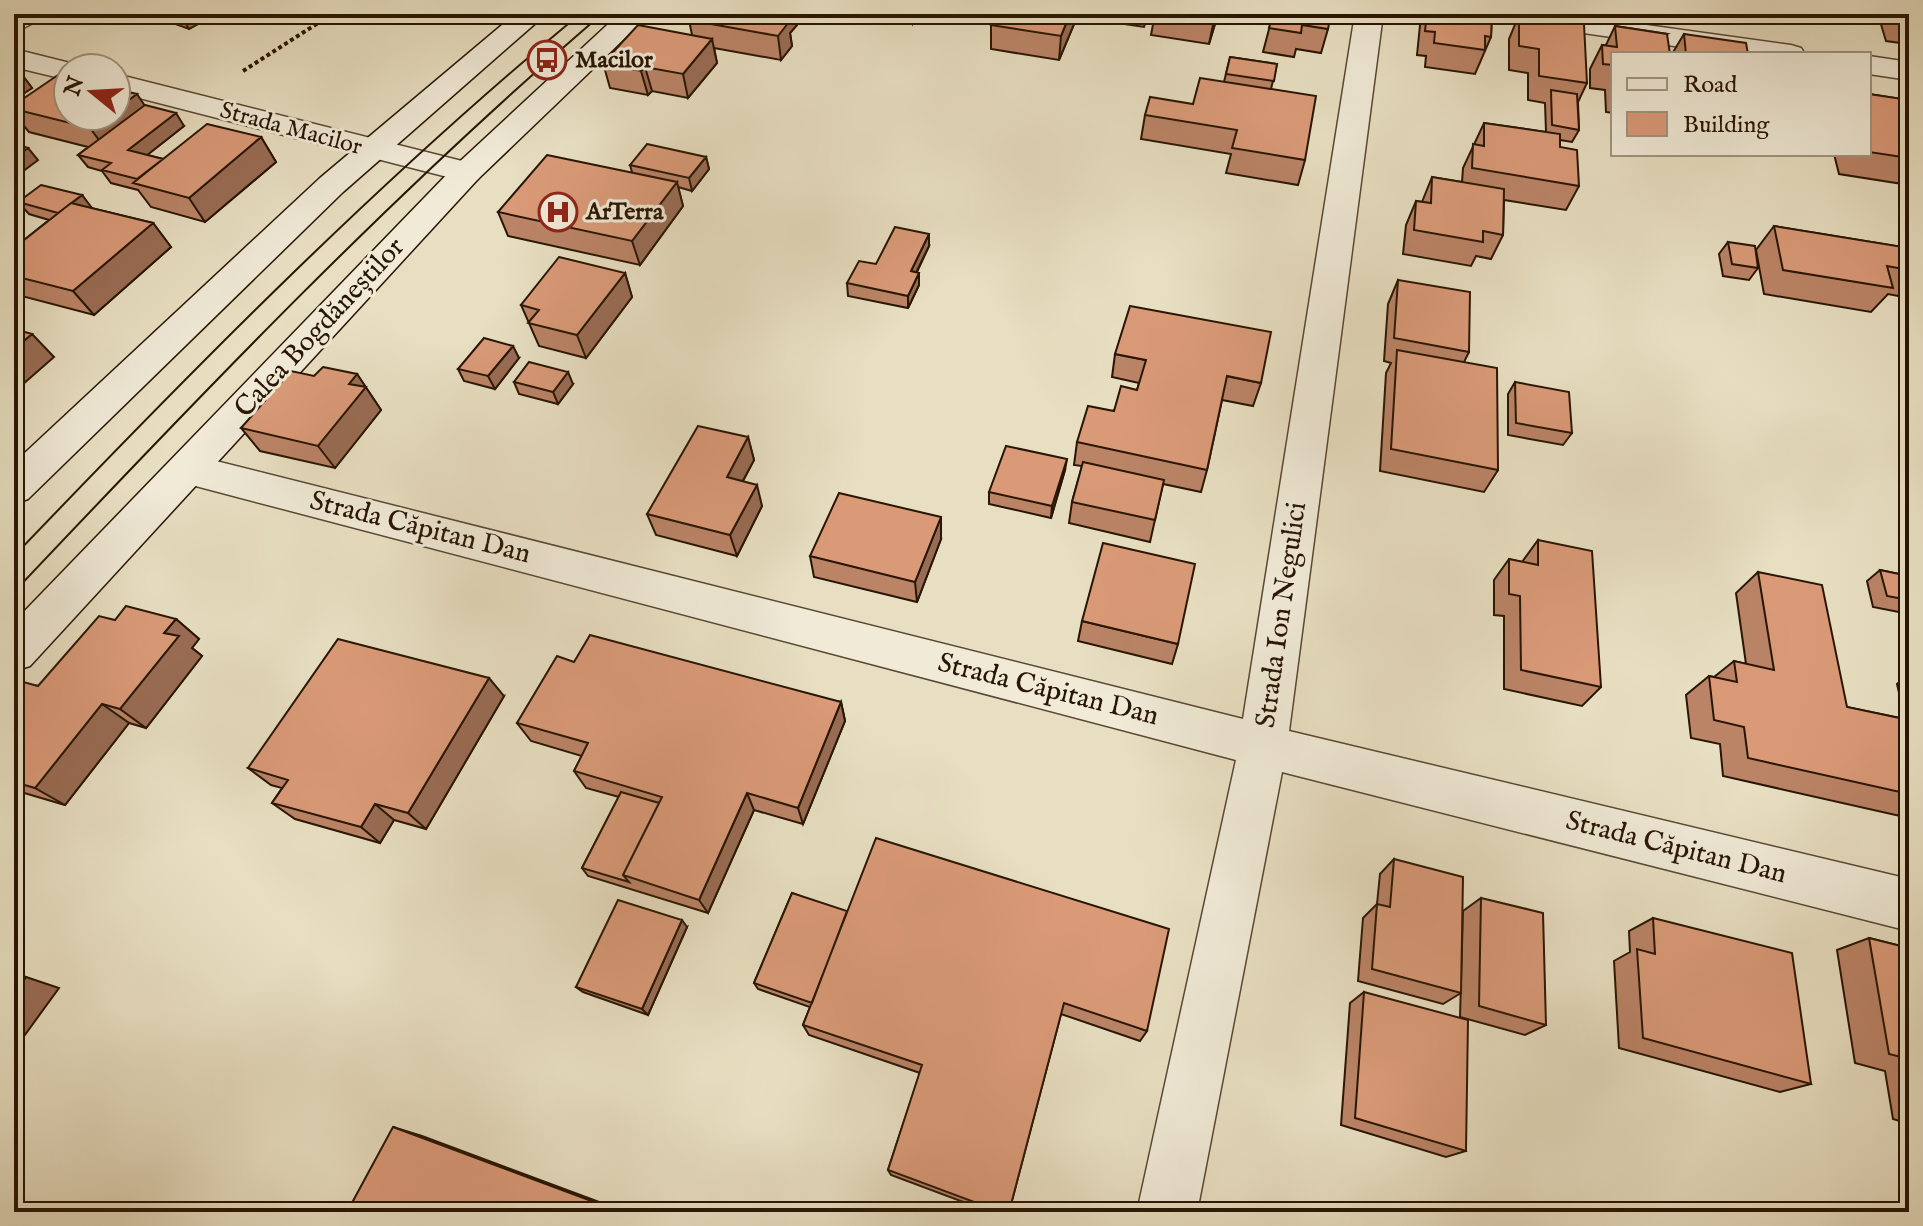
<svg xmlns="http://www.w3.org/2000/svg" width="1923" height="1226" viewBox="0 0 1923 1226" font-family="'IM FELL English',serif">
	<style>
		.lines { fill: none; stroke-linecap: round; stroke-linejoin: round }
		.lane-casing { stroke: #584832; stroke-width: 3 }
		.street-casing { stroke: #584832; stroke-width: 3 }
		.secondary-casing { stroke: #281502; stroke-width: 3 }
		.path { stroke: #281502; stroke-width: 4; stroke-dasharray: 4 3; stroke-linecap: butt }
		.lane { fill: #f0ead7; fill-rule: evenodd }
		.street { fill: #f0ead7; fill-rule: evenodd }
		.secondary { fill: #f0ead7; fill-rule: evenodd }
		.tram { stroke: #281502; stroke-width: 2 }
		.wall { fill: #bb8467; stroke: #281502; stroke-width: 2 }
		.shaded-wall { fill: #996c54; stroke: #281502; stroke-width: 2 }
		.building { fill: #da9a78; stroke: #281502; stroke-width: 2 }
		.labels { text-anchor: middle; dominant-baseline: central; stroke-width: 6; stroke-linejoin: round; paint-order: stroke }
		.far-poi-label { font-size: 24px; font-weight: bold; fill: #281502; stroke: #f0ead7; text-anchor: start }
		.far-street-label { font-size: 24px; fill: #281502; stroke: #f0ead7 }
		.street-label { font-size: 28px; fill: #281502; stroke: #f0ead7 }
	</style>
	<rect width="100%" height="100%" fill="#e8dfc2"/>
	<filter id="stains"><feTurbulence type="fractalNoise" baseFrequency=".0025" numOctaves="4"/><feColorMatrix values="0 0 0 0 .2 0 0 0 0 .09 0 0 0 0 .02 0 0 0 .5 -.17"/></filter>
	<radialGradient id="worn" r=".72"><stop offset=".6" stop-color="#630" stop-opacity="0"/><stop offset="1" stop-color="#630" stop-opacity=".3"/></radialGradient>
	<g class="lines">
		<g class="lane-casing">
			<path id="lane" d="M27 14H50L14 33V21Z"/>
		</g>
		<g class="street-casing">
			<path id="street" d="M1355 14H1383L1289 731 1909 879V931L1282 772 1197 1212H1137L1236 760 188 484 174 480 168 469 174 458 188 454 1243 719Z
				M1493 14H1567L1791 45 1801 48 1805 54H1730L1507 22 1497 20Z
				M14 49 78 65 81 68H68V80L14 67Z
				M1869 56 1909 62V80L1869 74Z
				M116 74 478 165 483 172 478 179 467 182 116 92Z"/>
		</g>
		<g class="secondary-casing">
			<path id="secondary" d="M515 14H546L343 192 28 499 14 504V463L320 178Z
				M619 14H650L478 179 30 666 14 671V622L456 165Z"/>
		</g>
		<path class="path" d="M243 71 332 14"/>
		<use href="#lane" class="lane"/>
		<use href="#street" class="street"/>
		<use href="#secondary" class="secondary"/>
		<path class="tram" d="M14 556C195 367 378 181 580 14
			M14 592C203 392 393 193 602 14"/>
	</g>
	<path class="wall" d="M148 14H216L189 29Z
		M694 14H795L797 25 790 33 792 46 781 60 714 48 717 63 688 98 652 91 648 95 610 88 603 63 692 35 689 20Z
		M857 14H918L913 23Z
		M958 14H1148L1144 27 1077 17 1059 60 991 49V25L993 22 958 16Z
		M1155 14H1218L1209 44 1151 35Z
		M1273 14 1328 29 1321 53 1296 49 1294 57 1263 52Z
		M1423 14H1492L1491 37 1475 74 1425 67 1426 56 1417 55 1420 25Z
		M1683 14H1730L1726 20Z
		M1736 14H1766L1764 18Z
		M1783 14H1812L1809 17Z
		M1867 14H1909V44L1886 41 1880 21 1869 19Z
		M1519 15 1587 83 1578 102 1579 130 1572 142 1560 140V147L1579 186 1566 210 1504 200 1503 235 1491 259 1476 256 1471 266 1403 254 1406 225 1416 201 1422 202 1432 177 1462 182 1463 168 1484 123 1546 132 1545 103 1528 100V73L1509 70V39Z
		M1615 26 1667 34 1613 54V113L1606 112 1605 90 1590 88V69L1602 45H1606Z
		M1684 34 1748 54H1672Z
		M1230 57 1277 64 1271 89 1305 160 1298 185 1226 173 1231 154 1141 139 1145 115 1193 104 1224 82Z
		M14 64 32 88 20 96 22 99 145 105 184 126 147 155 163 159 261 137 276 162 205 222 151 207 138 190 111 183 102 171 88 167 78 155 88 147 29 132 20 121 14 125Z
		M1869 94 1909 100V185L1839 174 1834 154H1869Z
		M706 157 709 169 692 191 678 187 683 206 640 265 508 236 498 212 632 172 630 165Z
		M82 195 91 208 153 223 171 247 94 315 14 294V248L49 220 29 214 18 202Z
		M1774 226 1909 248V298L1888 294 1871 312 1764 294 1756 250Z
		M1728 242 1758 268 1749 280 1723 276 1719 254Z
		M929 246 917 272 919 285 908 308 848 296 847 283 876 264Z
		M625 273 632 297 586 358 539 346 521 305Z
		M1398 280 1469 352 1464 362 1498 470 1484 492 1380 471 1386 373 1391 363 1384 361 1388 304Z
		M1115 354 1261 383 1253 406 1222 400 1207 470 1201 492 1163 484 1150 542 1069 523 1072 502 1082 466 1074 465 1077 442 1137 390 1139 383 1112 377Z
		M519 358 495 389 464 381 458 369Z
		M357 374 381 410 335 468 260 451 241 428 314 376Z
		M514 382 573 384 558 404 519 394Z
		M1515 382 1572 433 1563 445 1508 435V394Z
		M748 437 754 460 743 481 762 506 737 556 656 535 647 514Z
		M1065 470 1051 518 989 504V492Z
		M941 539 917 602 814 577 810 556Z
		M1538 540 1601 687 1582 706 1504 689V616L1494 615V580L1509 559 1522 562Z
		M1880 570 1909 576V614L1873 607 1867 581Z
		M1758 572 1847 707 1905 719 1897 684 1909 675V818L1723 776 1720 744 1691 738 1686 695 1709 676 1714 677 1734 661 1746 664 1736 593Z
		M176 619 199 639 192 648 202 656 146 728 129 723 65 805 14 790V682L38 686 115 620Z
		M1082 621 1178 644 1172 664 1078 641Z
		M574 662 841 702 845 721 803 824 754 810 708 913 588 876 582 868 619 797 586 788 574 771 582 756 531 741 517 723Z
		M504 696 426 829 394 820 380 843 295 819 272 803 282 788 271 785 248 768Z
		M1394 859 1461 993 1443 1004 1358 981 1363 918 1377 904 1380 874Z
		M792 893 1147 1031 1140 1041 1061 1014 1009 1212H990L891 1175 888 1170 920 1073 809 1035 803 1025 810 1007 758 989 754 983Z
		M1481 898 1546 1025 1525 1035 1460 1017 1463 911Z
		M1653 918 1811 1084 1780 1092 1619 1048 1614 961 1630 952 1629 931Z
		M687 927 648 1015 583 992 576 987Z
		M1869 938 1909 948V1124L1893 1119 1885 1071 1855 1063 1837 950Z
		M1364 992 1466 1151 1446 1157 1341 1125 1350 1003Z"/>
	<path class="shaded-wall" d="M180 14H216L189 29Z
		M783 14H795L797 25 790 33 792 46 781 60 778 36V20Z
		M913 14H918L913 23Z
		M1070 14H1077V17L1059 60 1061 36Z
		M1216 14H1218L1209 44 1214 20Z
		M712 39 717 63 688 98 683 74Z
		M14 64 32 88 20 96 32 112 14 109Z
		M645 67 652 91 648 95 641 71Z
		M137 94 153 118 108 152 90 128 106 116H116V109Z
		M14 113 20 121 14 125Z
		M176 113 184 126 137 163 128 150Z
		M261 137 276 162 205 222 189 198Z
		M28 148 38 160 14 178V158Z
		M706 157 709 169 692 191 689 178Z
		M677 182 683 206 640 265 632 241Z
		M82 195 92 208 59 213Z
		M14 205 22 214 14 220Z
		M153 223 171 247 94 315 73 291Z
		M929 234V246L911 283V271Z
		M625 273 632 297 586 358 577 335Z
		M919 273V285L908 308V296Z
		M32 334 54 357 14 392V349Z
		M513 346 519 358 495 389 488 376Z
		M568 372 573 384 558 404 553 392Z
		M357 374 381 410 335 468 318 446 349 384Z
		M748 437 754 460 733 499 727 477Z
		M1067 459 1065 470 1051 518 1052 506Z
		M757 485 762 506 737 556 730 535Z
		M941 517V539L917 602 915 582Z
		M176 619 199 639 192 648 202 656 146 728 120 709 164 633Z
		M489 678 504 696 426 829 408 813Z
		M841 702 845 721 803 824 798 808Z
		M102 704 129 723 65 805 35 788Z
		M747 793 754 810 708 913 699 900Z
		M375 804 394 820 380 843 361 827Z
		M682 920 687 927 648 1015 642 1009Z
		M26 977 59 988 14 1050V993Z
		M393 1127 422 1136 626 1212H621Z"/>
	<path class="building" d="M694 14H783L778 20 789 22 778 36 689 20Z
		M997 14H1070L1061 36 991 25Z
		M1175 14H1216L1214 20Z
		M1273 14H1331L1328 29 1302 25 1301 33 1269 28Z
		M1427 14H1492L1491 37 1485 36V50L1434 43 1435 32 1425 31Z
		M1519 15 1584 24 1587 83 1539 76V49L1519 46Z
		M638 25 712 39 683 74 645 67 641 71 603 63Z
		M1615 26 1667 34 1670 54H1613V65L1603 64 1602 45 1617 47Z
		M1684 34 1746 43 1748 54H1686Z
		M1230 57 1277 64 1274 81 1226 74Z
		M58 75 68 77V116H106L90 128 14 109V105Z
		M1200 78 1316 96 1305 160 1232 148 1237 130 1145 115 1150 97 1193 104Z
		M116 89 137 94 116 109Z
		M1551 90 1577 94 1579 130 1552 125Z
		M1869 94 1909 100V158L1869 152Z
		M145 105 176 113 128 150 163 159 137 179 102 170 111 163 78 155Z
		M1484 123 1560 134V147L1577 150 1579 186 1472 168 1473 144 1484 146Z
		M207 124 261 137 189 198 133 183Z
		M14 144 28 148 14 158Z
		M647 144 706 157 689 178 630 165Z
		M547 155 677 182 632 241 498 212Z
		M1432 177 1504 189 1503 235 1483 231V242L1414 230 1416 201 1431 203Z
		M41 185 82 195 58 213 18 202Z
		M71 203 153 223 73 291 14 276V248Z
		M1774 226 1909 248V270L1887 266 1893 288 1783 270Z
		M895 227 929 234 911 271 919 273 908 296 847 283 859 261 876 264Z
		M1728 242 1755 246 1758 268 1732 264Z
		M559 257 625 273 577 335 528 323 539 310 521 305Z
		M1398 280 1470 292 1469 352 1394 338Z
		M1130 306 1271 332 1261 383 1227 376 1207 470 1077 442 1088 406 1114 411 1121 386 1137 390 1146 360 1115 354Z
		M14 329 32 334 14 349Z
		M484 338 513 346 488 376 458 369Z
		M1397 350 1497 368 1498 470 1391 449Z
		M529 362 568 372 553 392 514 382Z
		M323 367 357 374 349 384 366 387 318 446 241 428 291 371 314 376Z
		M1515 382 1569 392 1572 433 1516 423Z
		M698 426 748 437 727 477 757 485 730 535 647 514Z
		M1006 446 1067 459 1052 506 989 492Z
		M1083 462 1164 480 1155 520 1072 502Z
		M839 493 941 517 915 582 810 556Z
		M1538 540 1592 551 1601 687 1521 670 1520 596 1509 594V559L1538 565Z
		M1103 543 1195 564 1178 644 1082 621Z
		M1880 570 1909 576V600L1887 596Z
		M1758 572 1822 585 1847 707 1909 720V794L1748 758 1744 727 1714 720 1709 676 1737 682 1734 661 1774 670Z
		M126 606 176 619 164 633 179 636 120 709 102 704 35 788 14 782V682L16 680 38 686 99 616 115 620Z
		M590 635 841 702 798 808 747 793 699 900 623 875 662 797 574 771 588 743 517 723 557 656 574 662Z
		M338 639 489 678 408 813 375 804 361 827 272 803 288 780 248 768Z
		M621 792 659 803 623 875 629 882 582 868Z
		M876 838 1169 929 1147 1031 1064 1003 1009 1212H1001L888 1170 922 1065 803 1025Z
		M1394 859 1463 877 1461 993 1372 969 1377 904 1390 907Z
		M792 893 847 911 812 1003 754 983Z
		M1481 898 1543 913 1546 1025 1479 1006Z
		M618 900 682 920 642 1009 576 987Z
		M1653 918 1792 953 1811 1084 1643 1038 1637 949 1655 954Z
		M1869 938 1909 948V1059L1889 1054Z
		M14 973 26 977 14 993Z
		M1364 992 1468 1020 1466 1151 1355 1118Z
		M393 1127 621 1212H347Z"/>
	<defs>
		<g id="bus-ring" transform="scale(2)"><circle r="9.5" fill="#f0ead7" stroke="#8f2418" stroke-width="1.5"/><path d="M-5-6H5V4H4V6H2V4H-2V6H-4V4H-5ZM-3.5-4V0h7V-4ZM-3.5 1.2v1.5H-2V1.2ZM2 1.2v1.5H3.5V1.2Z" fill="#8f2418"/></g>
		<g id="hospital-ring" transform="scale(2)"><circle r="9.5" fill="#f0ead7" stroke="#8f2418" stroke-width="1.5"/><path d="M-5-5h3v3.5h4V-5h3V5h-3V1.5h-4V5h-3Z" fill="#8f2418"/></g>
	</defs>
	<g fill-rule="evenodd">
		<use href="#bus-ring" x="547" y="60"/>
		<use href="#hospital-ring" x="558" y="212"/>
	</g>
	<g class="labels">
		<g class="far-poi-label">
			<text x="575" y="60">Macilor</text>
			<text x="586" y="212">ArTerra</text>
		</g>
		<g class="far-street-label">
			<text transform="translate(291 129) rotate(15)">Strada Macilor</text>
		</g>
		<g class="street-label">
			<text transform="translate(320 328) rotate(-47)">Calea Bogdăneștilor</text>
			<text transform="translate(420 528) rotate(14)">Strada Căpitan Dan</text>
			<text transform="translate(1282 615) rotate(-82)">Strada Ion Negulici</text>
			<text transform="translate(1048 690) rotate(14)">Strada Căpitan Dan</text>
			<text transform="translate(1676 848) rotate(14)">Strada Căpitan Dan</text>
		</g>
	</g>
	<rect width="1923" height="1226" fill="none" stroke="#e8dfc2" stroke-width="48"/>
	<rect x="16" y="16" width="1891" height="1194" fill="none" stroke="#281502" stroke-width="4"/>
	<rect x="24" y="24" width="1875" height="1178" fill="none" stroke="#281502" stroke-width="2"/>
	<rect x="1611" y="52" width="260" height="104" fill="#f0ead7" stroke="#a09582" stroke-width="2"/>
	<rect x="1627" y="78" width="40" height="12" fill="#f0ead7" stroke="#a09582" stroke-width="2"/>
	<text x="1683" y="92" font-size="24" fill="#281502">Road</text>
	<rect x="1627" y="112" width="40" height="24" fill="#da9a78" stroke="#a09582" stroke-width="2"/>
	<text x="1683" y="132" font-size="24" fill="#281502">Building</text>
	<g transform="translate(92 92) rotate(288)"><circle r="38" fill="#f0ead7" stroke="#a09582" stroke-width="2"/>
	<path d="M0-6L14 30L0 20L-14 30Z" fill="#8f2418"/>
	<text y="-12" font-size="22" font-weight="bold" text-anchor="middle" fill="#281502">N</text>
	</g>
	<rect width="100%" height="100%" filter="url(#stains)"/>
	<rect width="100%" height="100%" fill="url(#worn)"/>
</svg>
